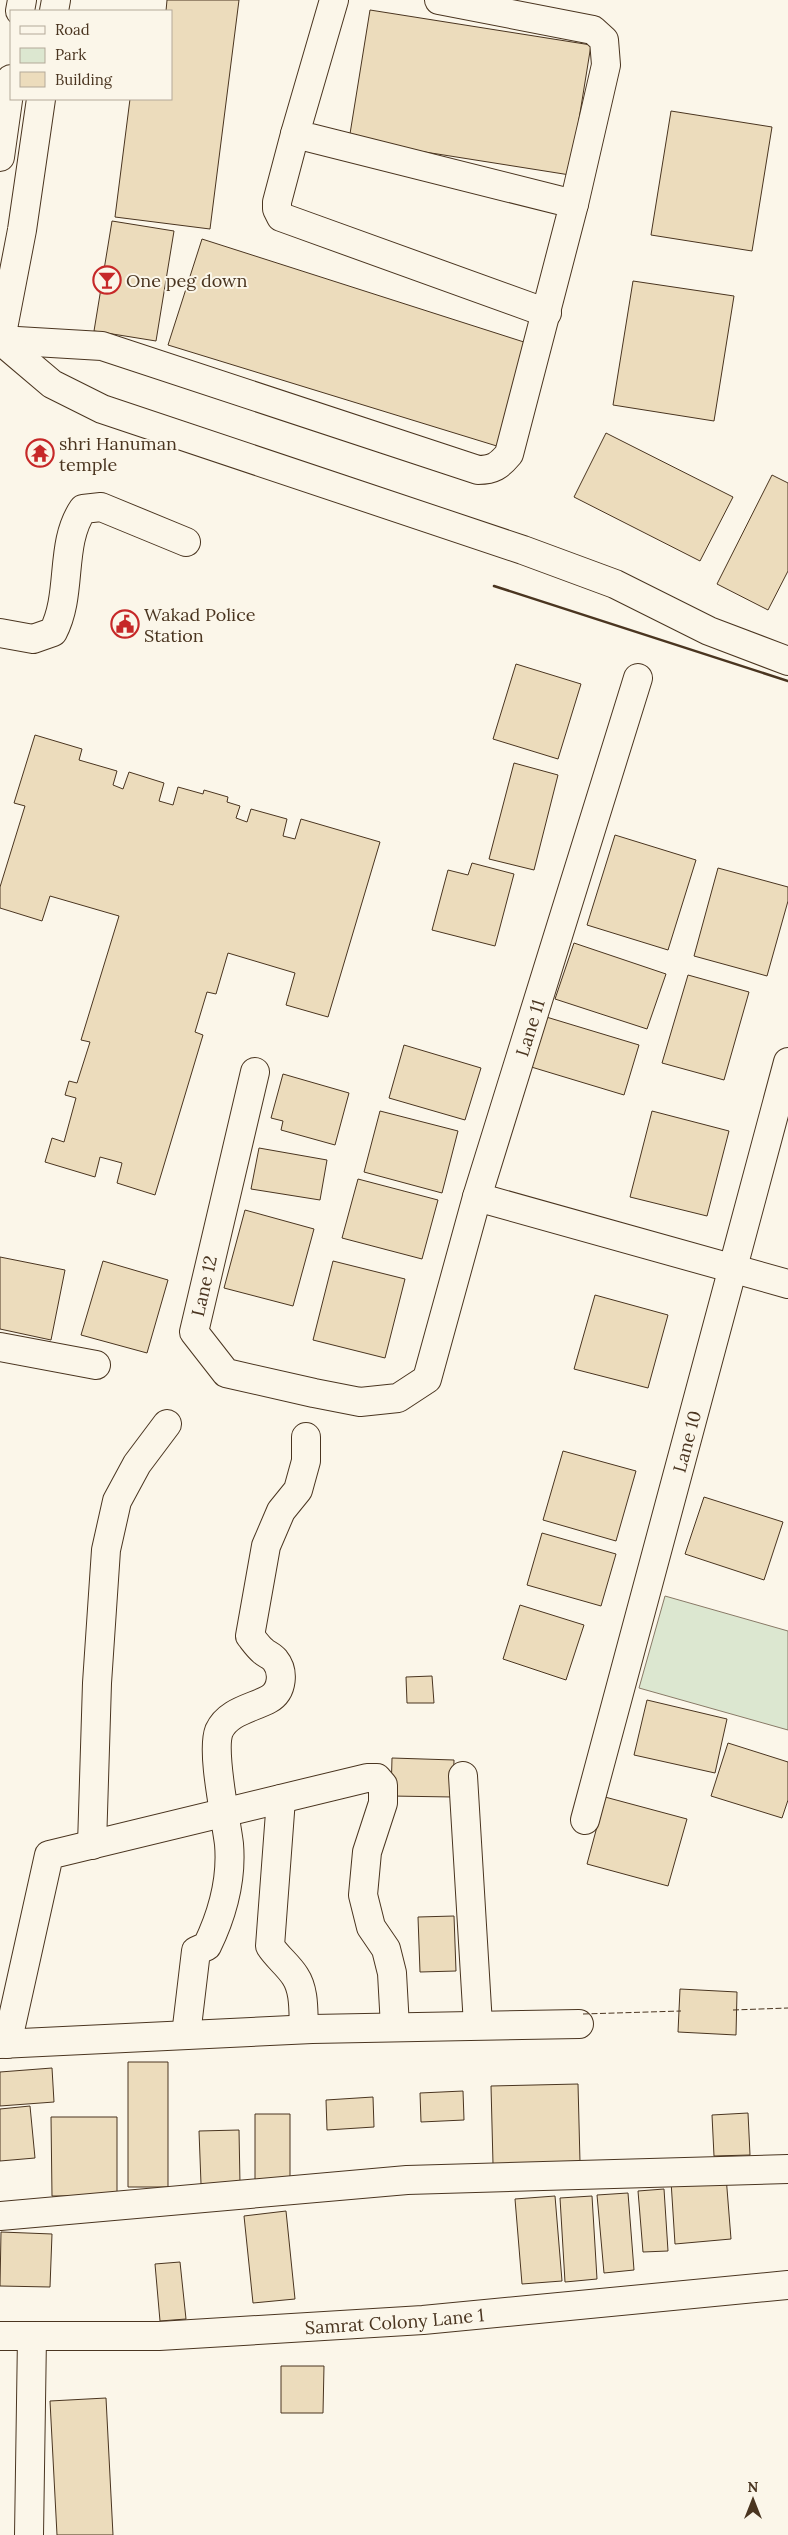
<svg xmlns="http://www.w3.org/2000/svg" width="788" height="2535" viewBox="0 0 788 2535" font-family="Lora,serif">
	<style>
		.green { fill: #dce7d0; stroke: #887966 }
		.building { fill: #ecdcbc; stroke: #4a3520 }
		.lines { fill: none; stroke-linecap: round; stroke-linejoin: round }
		.minor-casing { stroke: #4a3520; stroke-width: 30 }
		.major-casing { stroke: #4a3520; stroke-width: 30 }
		.minor { stroke: #fbf6e9; stroke-width: 28 }
		.major { stroke: #fbf6e9; stroke-width: 28 }
		.fence { stroke: #4a3520; stroke-width: 1; stroke-dasharray: 6 2.5; stroke-linecap: butt }
		.wall { stroke: #4a3520; stroke-width: 2.5 }
		.labels { text-anchor: middle; dominant-baseline: central; stroke-width: 4; stroke-linejoin: round; paint-order: stroke }
		.poi-label { font-size: 18px; fill: #4a3520; stroke: #fbf6e9; text-anchor: start }
		.street-label { font-size: 18px; fill: #4a3520; stroke: #fbf6e9 }
	</style>
	<rect width="100%" height="100%" fill="#fbf6e9"/>
	<path class="green" d="M665 1596 788 1631V1730L639 1688Z"/>
	<path class="building" d="M167 0H239L210 229 115 217 130 99H171V11H166Z
		M370 10 591 45 570 175 349 140Z
		M671 111 772 127 752 251 651 235Z
		M112 221 174 231 156 341 94 331Z
		M202 239 527 343 500 447 168 345Z
		M633 281 734 296 714 421 613 405Z
		M606 433 733 497 700 561 574 497Z
		M772 475 788 483V571L768 610 717 584Z
		M516 664 581 684 558 759 493 739Z
		M35 735 82 749 79 760 117 771 113 785 123 789 129 772 164 783 159 801 173 805 178 787 203 794 204 790 228 797 227 802 240 806 236 818 247 822 251 809 287 819 283 836 295 839 301 819 380 842 328 1017 286 1005 295 973 228 953 216 994 207 992 195 1032 203 1035 155 1195 117 1183 122 1163 100 1157 95 1177 45 1162 52 1138 64 1142 76 1098 65 1095 69 1081 77 1083 90 1042 81 1040 119 916 50 896 42 921 0 908V887L25 806 14 803Z
		M514 763 558 775 534 870 489 859Z
		M615 835 696 860 668 950 587 925Z
		M472 863 514 874 495 946 432 930 448 870 468 875Z
		M718 868 788 887V901L767 976 694 956Z
		M574 943 666 974 647 1029 555 999Z
		M688 975 749 992 724 1080 662 1063Z
		M543 1016 639 1045 624 1095 528 1066Z
		M404 1045 481 1068 465 1120 389 1098Z
		M283 1074 349 1093 335 1145 281 1130 283 1121 271 1118Z
		M380 1111 458 1131 442 1193 364 1172Z
		M652 1111 729 1131 707 1216 630 1197Z
		M259 1148 327 1160 320 1200 251 1189Z
		M358 1179 438 1200 422 1259 342 1238Z
		M245 1210 314 1229 293 1306 224 1288Z
		M0 1257 65 1270 51 1340 0 1329Z
		M103 1261 168 1280 147 1353 81 1335Z
		M333 1261 405 1279 385 1358 313 1340Z
		M595 1295 668 1315 648 1388 574 1369Z
		M563 1451 636 1471 616 1541 543 1520Z
		M704 1497 783 1522 764 1580 685 1554Z
		M542 1533 616 1554 601 1606 527 1585Z
		M520 1605 584 1625 566 1680 503 1659Z
		M432 1676 434 1703H407L406 1677Z
		M647 1700 727 1719 715 1773 634 1755Z
		M728 1743 788 1762V1800L782 1818 711 1796Z
		M392 1758 454 1760 453 1797 391 1796Z
		M605 1797 687 1819 668 1886 587 1864Z
		M454 1916 456 1971 420 1972 418 1917Z
		M680 1989 737 1992 736 2035 678 2032Z
		M128 2062H168V2187H128Z
		M52 2068 54 2102 0 2106V2072Z
		M578 2084 580 2162 493 2164 491 2086Z
		M463 2091 464 2120 421 2122 420 2093Z
		M373 2097 374 2127 327 2130 326 2100Z
		M30 2106 35 2158 0 2161V2109Z
		M748 2113 750 2155 714 2156 712 2115Z
		M255 2114H290V2180H255Z
		M51 2117H117V2196H52Z
		M239 2130 240 2184H201L199 2131Z
		M726 2176 731 2239 675 2244 671 2181Z
		M664 2189 668 2251 643 2252 638 2191Z
		M628 2193 634 2270 604 2273 597 2195Z
		M555 2196 562 2281 522 2284 515 2199Z
		M592 2196 597 2279 565 2282 560 2198Z
		M286 2211 295 2299 253 2303 244 2216Z
		M1 2232 52 2234 50 2287 0 2286Z
		M180 2262 186 2319 160 2321 155 2264Z
		M281 2366H324L323 2413H281Z
		M106 2398 113 2535H57L50 2401Z"/>
	<g class="lines">
		<g class="minor-casing">
			<g id="minor">
				<path d="M439 0 593 30 604 40 606 65 574 204"/>
				<path d="M295 134 277 202V209L281 217 547 313"/>
				<path d="M0 340 102 346 478 470C493 470 499 466 509 454L574 204 295 134 334 0"/>
				<path d="M0 340 52 384 102 409 523 550 615 584 709 631 788 661"/>
				<path d="M0 633 33 639 53 632C73 594 59 544 83 509L101 507 186 542"/>
				<path id="s1" d="M255 1072 194 1332 226 1373 314 1393 360 1402 398 1398 427 1379 477 1197 638 678"/>
				<path d="M477 1197 788 1284"/>
				<path d="M0 1347 96 1365"/>
				<path d="M463 1776 478 2025"/>
				<path d="M281 1799 270 1946C277 1957 288 1965 295 1976 305 1991 303 2012 304 2029"/>
				<path id="s2" d="M585 1820 788 1062"/>
				<path d="M92 1845 97 1683 106 1550 117 1501 137 1464 167 1424"/>
				<path d="M186 2035 196 1951 207 1946C222 1915 232 1879 229 1844 226 1819 211 1752 219 1731 228 1711 253 1708 269 1699 283 1691 284 1671 275 1660 272 1656 266 1654 263 1651 258 1647 254 1641 250 1636L266 1546 281 1511 298 1490 306 1461V1437"/>
				<path d="M0 2044 312 2029 579 2024"/>
				<path d="M7 2044 49 1855 367 1778H377L383 1785V1803L367 1852 363 1895 371 1927 386 1949 392 1973 395 2027"/>
				<path d="M0 2216 407 2180 788 2169"/>
				<path id="s3" d="M0 2336H159L423 2320 788 2285"/>
				<path d="M29 2535 32 2336"/>
			</g>
		</g>
		<g class="major-casing">
			<path id="major" d="M20 11 22 0
				M54 11 56 0
				M0 157 11 79
				M0 344 22 230 41 99"/>
		</g>
		<use href="#minor" class="minor"/>
		<use href="#major" class="major"/>
		<path class="fence" d="M733 2010 788 2008
			M583 2014 681 2011"/>
		<path class="wall" d="M494 586 788 681"/>
	</g>
	<defs>
		<g id="bar-ring" transform="scale(1.4375)"><circle r="9.5" fill="#fbf6e9" stroke="#c62828" stroke-width="1.5"/><path d="M-6-5H6L.8 .8V4.5H3.5V6h-7V4.5H-.8V.8Z" fill="#c62828"/></g>
		<g id="temple-ring" transform="scale(1.4375)"><circle r="9.5" fill="#fbf6e9" stroke="#c62828" stroke-width="1.5"/><path d="M0-6L5-2H3V0L6.5 2.5H4V6H1.5V3h-3V6H-4V2.5H-6.5L-3 0V-2H-5Z" fill="#c62828"/></g>
		<g id="civic-ring" transform="scale(1.4375)"><circle r="9.5" fill="#fbf6e9" stroke="#c62828" stroke-width="1.5"/><path d="M-.6-6.5H3V-4.5H.6V-3L4-1V1h2V6H-6V1h2V-1L-.6-3ZM-1.2 2.5V6h2.4V2.5Z" fill="#c62828"/></g>
	</defs>
	<g fill-rule="evenodd">
		<use href="#bar-ring" x="107" y="280"/>
		<use href="#temple-ring" x="40" y="453"/>
		<use href="#civic-ring" x="125" y="624"/>
	</g>
	<g class="labels">
		<g class="poi-label">
			<text x="126" y="280">One peg down</text>
			<text x="59" y="443">shri Hanuman<tspan x="59" dy="21">temple</tspan></text>
			<text x="144" y="614">Wakad Police<tspan x="144" dy="21">Station</tspan></text>
		</g>
		<g class="street-label">
			<text stroke="none"><textPath href="#s1" startOffset="895">Lane 11</textPath></text>
			<text transform="translate(204 1286) rotate(-77)">Lane 12</text>
			<text stroke="none"><textPath href="#s2" startOffset="392">Lane 10</textPath></text>
			<text stroke="none"><textPath href="#s3" startOffset="395">Samrat Colony Lane 1</textPath></text>
		</g>
	</g>
	<rect x="10" y="10" width="162" height="90" fill="#fbf6e9" stroke="#b4a999"/>
	<rect x="20" y="26" width="25" height="8" fill="#fbf6e9" stroke="#b4a999"/>
	<text x="55" y="35" font-size="15" fill="#4a3520">Road</text>
	<rect x="20" y="48" width="25" height="15" fill="#dce7d0" stroke="#b4a999"/>
	<text x="55" y="60" font-size="15" fill="#4a3520">Park</text>
	<rect x="20" y="72" width="25" height="15" fill="#ecdcbc" stroke="#b4a999"/>
	<text x="55" y="85" font-size="15" fill="#4a3520">Building</text>
	<g transform="translate(753 2500)" stroke="#fbf6e9" stroke-width="4" paint-order="stroke">
	<path d="M0-4L9 19L0 12L-9 19Z" fill="#4a3520"/>
	<text y="-8" font-size="14" font-weight="bold" text-anchor="middle" fill="#4a3520">N</text>
	</g>
</svg>
